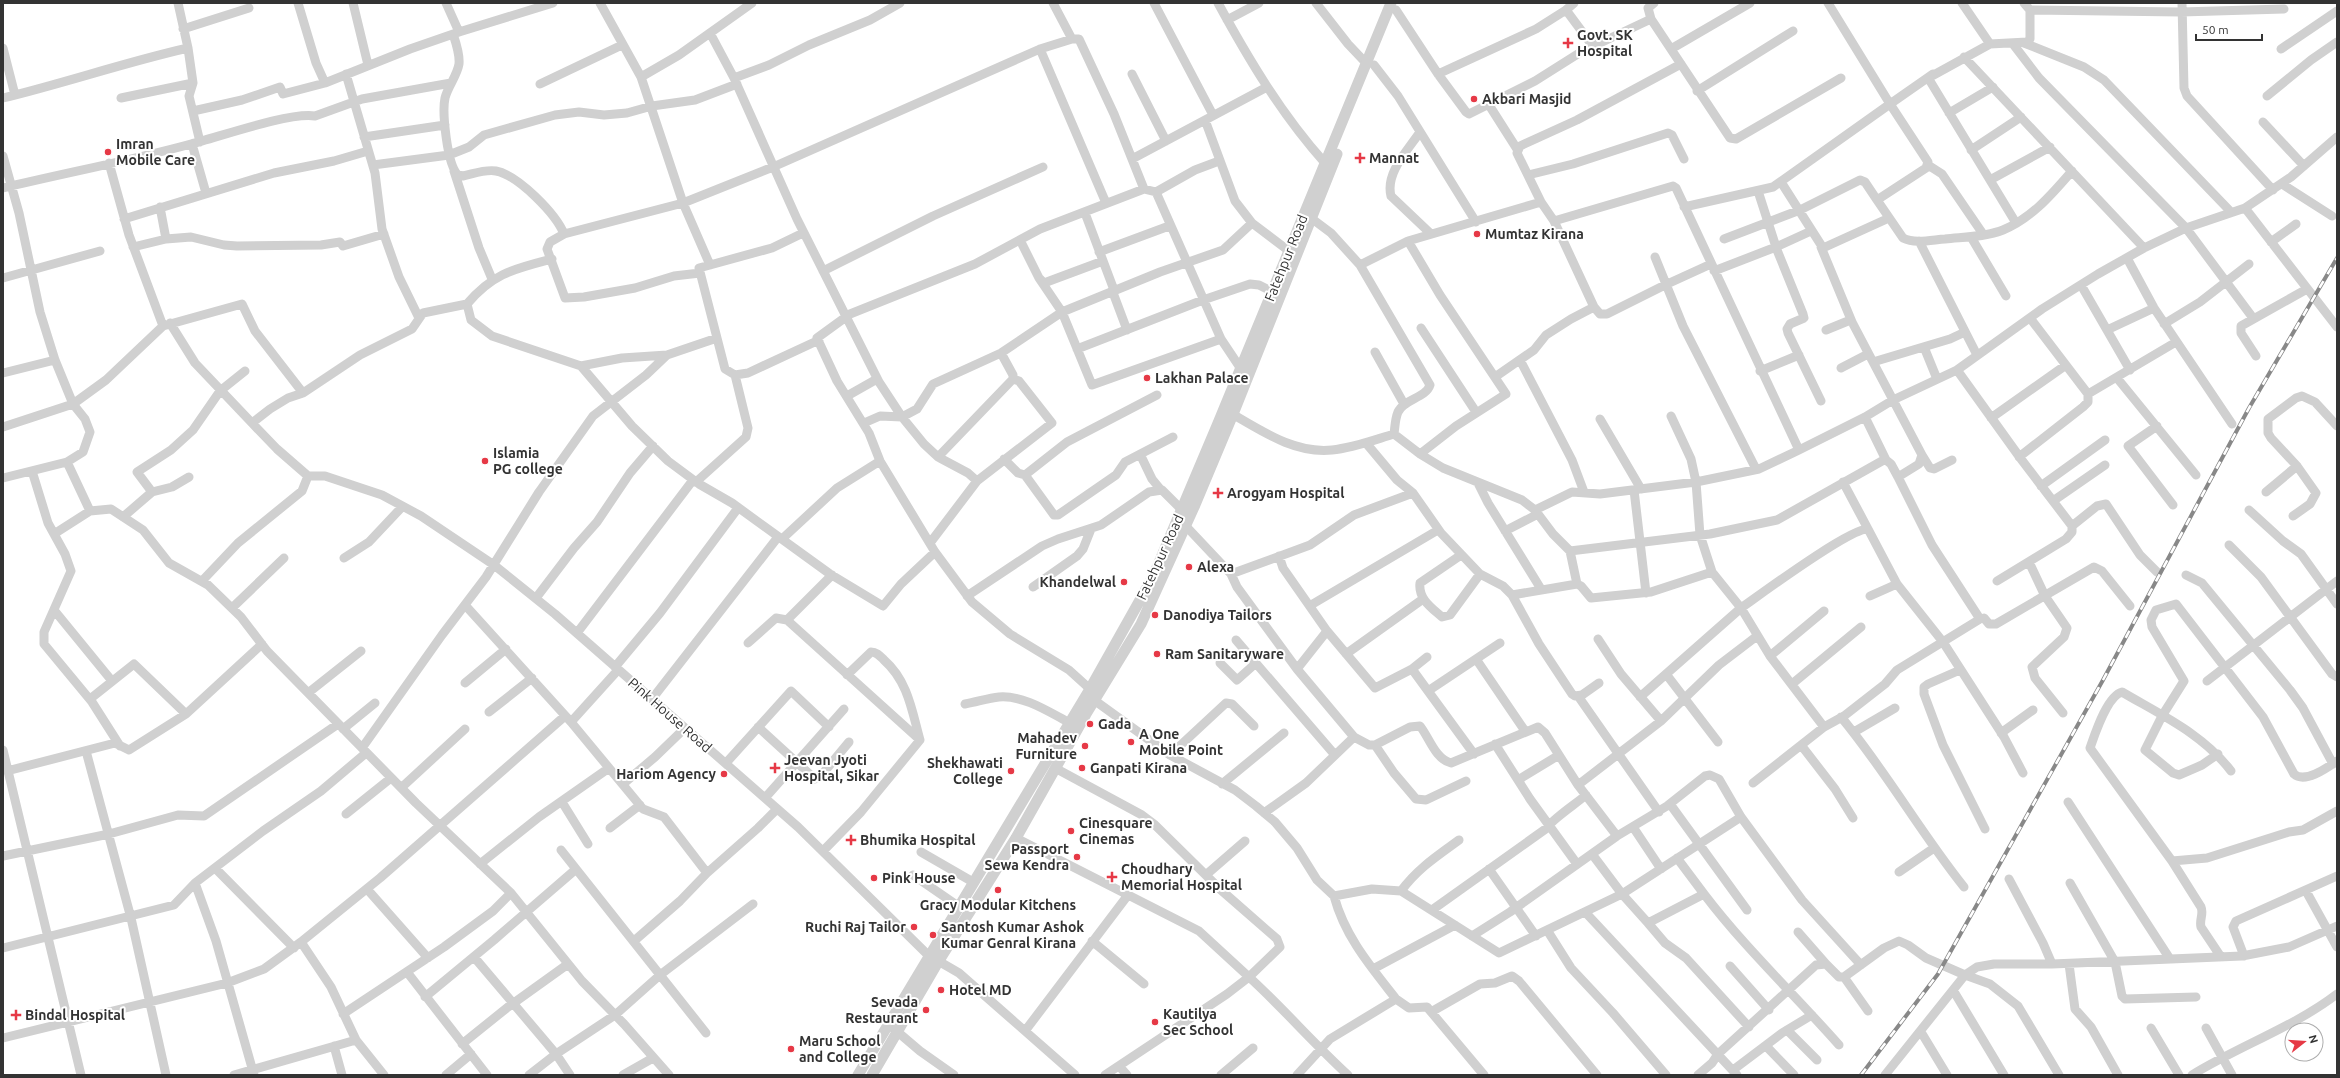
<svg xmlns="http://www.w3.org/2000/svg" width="2340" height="1078" viewBox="0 0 2340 1078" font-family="Ubuntu,sans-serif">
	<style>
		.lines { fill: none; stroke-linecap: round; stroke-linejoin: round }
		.minor { stroke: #d0d0d0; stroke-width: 9 }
		.tertiary { stroke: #d0d0d0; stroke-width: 11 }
		.rail-casing { stroke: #888; stroke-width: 4 }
		.rail { stroke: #fff; stroke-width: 2.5; stroke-dasharray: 8; stroke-linecap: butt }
		.poi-dot { fill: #e63946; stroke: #fff; stroke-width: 1.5 }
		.labels { text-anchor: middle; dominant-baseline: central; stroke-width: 4; stroke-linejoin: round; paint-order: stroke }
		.poi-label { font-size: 14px; font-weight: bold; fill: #333; stroke: #fff; text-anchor: start }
		.street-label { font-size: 14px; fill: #333; stroke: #fff }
	</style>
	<rect width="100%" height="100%" fill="#fff"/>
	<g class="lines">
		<path class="minor" d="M178 3 188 48 193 83 189 96 200 142
			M298 3 316 63 325 83
			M353 3 368 65
			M446 3 459 32
			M600 3 641 77 683 203 710 265 699 268 725 369 735 375 748 373 819 340
			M1053 3 1072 39
			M1154 3 1213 115
			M1218 3C1249 60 1282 115 1325 163
			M1316 3 1348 44 1366 63
			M1962 3 1990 44
			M2024 3 2030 10 2181 12 2284 9
			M2182 3 2184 88 2187 96 2273 190
			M1396 10 1438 74 1466 112 1469 114 1535 81 1592 45
			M1566 10 1574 3
			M1651 19 1730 138 1736 139 1841 78
			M1227 20 1259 3
			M183 29 249 8
			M710 33 734 78 797 219 879 382 902 417 924 444 938 457 968 473 977 481 930 543
			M453 34C456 43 460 54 459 64 457 76 448 86 445 98 442 112 447 165 458 175L463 176C473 174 485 169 496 171 518 175 556 214 564 234
			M2024 43 2084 67 2104 80 2231 212
			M2013 44 2039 78 2186 228 2253 318
			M3 48 15 95
			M1040 49 1106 203
			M1671 49 1750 3
			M2281 49 2337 11
			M1964 57 2144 248
			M1374 65 1398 96 1476 222
			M346 74 375 173 382 229 399 277 419 318
			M1132 74 1166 141
			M1438 74 1536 29 1566 10 1592 45 1600 43 1651 19 1648 8 1654 3
			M1933 74 1890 104 1928 162 1926 168 1877 200 1903 238C1915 244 1931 240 1945 239 1963 237 1986 237 2003 230 2032 218 2052 194 2072 171
			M641 77 679 55 752 3
			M734 78 769 65 809 45 870 20 900 3
			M540 84 622 45
			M1697 91 1793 31
			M2267 96 2311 60 2337 42
			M3 98C65 83 126 62 188 48
			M121 98 193 83
			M1489 105 1517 149
			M193 111 242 100 280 87 283 94 325 83 410 49 459 32 553 3
			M1949 113 1993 87
			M1205 120 1235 201 1252 223 1289 251
			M2263 122 2304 166
			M1420 132C1408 150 1385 173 1391 196L1431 234
			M364 137 445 125
			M192 144 206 193
			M1971 150 2021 117
			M3 156 19 213 40 312 55 360 73 404 85 419 90 432 83 452 67 462 3 478
			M1132 159 1267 87
			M109 163 129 235 163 326
			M373 165 449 155 469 147 484 135 555 115 579 112 604 115 627 113 652 106 695 100 737 84
			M1928 165 1942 174 1983 234
			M454 171 479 248 492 279
			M1528 175 1573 164 1668 133 1672 135 1684 159
			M1990 180 2050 147
			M1781 182 1823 248 1889 218
			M2282 184 2332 216
			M3 188C65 173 129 161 191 144 219 137 289 112 315 116L362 99 451 83
			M1758 191 1777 250 1803 314 1804 318 1790 324 1787 329 1788 333 1821 401
			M1156 192 1195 170 1219 161
			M1541 202 1517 153 1520 146 1577 120 1681 64
			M160 207 166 239 191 237 224 245 237 246 321 245 340 242 343 246 384 234
			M1684 207 1773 187 1890 104 1828 3
			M2245 208 2337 327
			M1085 213 1114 290
			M1311 218 1331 233 1360 265 1408 241 1541 202 1554 221 1673 186 1676 188 1799 450
			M124 219 274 173 334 161 368 151
			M1554 221 1594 307 1600 314H1607L1665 285 1711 264
			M2016 223 1930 81V77L1990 44 2027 42 2030 39V10
			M1971 237 2006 296
			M1724 239 1800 210 1860 180 1865 182 1877 200
			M1020 240 1039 278 1044 283 1103 261
			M1408 241 1440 295 1506 394 1456 426 1420 454
			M1919 241 1977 355
			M2271 242 2296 224
			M133 247 166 239
			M1821 247 1852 322
			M1099 252 1169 226
			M1655 257 1683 326 1756 469
			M2127 258 2154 308 2232 424
			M552 259C514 269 493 273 467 304L471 320 492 336 581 366 622 358 667 355 717 338
			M710 265 772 248 803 233
			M1360 265 1430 385C1426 398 1404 399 1398 412 1395 419 1395 427 1394 434
			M823 271 933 216 1043 167
			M1714 271 1776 247 1811 231
			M700 273 674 276 635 288 584 297 565 298 547 249 550 242 564 234 683 203 773 167 1040 49 1072 39H1079L1114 114 1144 189
			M3 278 100 251
			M1039 278 1062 312 1092 385 1221 339
			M2081 285 2130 370
			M1112 290 1127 330
			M467 304 423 313 412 329 360 355 303 393 288 398 270 409 252 423 277 449 308 476H325L382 495 421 516 494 565 555 614 798 827 928 955 959 973 1075 1075
			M2030 318 2088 394 2176 342
			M170 323 195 363 252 423
			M2164 324 2200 302 2249 264
			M1421 328 1476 412
			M1826 330 1848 321 1852 322 1873 362
			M2107 330 2154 308
			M1924 347 1937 379
			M1077 349 1203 300 1250 284 1259 285 1273 292
			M1375 352 1404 404
			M2256 356 2241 333V326L2307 289
			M1520 360 1572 460 1584 492
			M581 366 632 426 668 461 699 484 732 503 830 574 883 606 901 584 935 552
			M1841 368 1868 354
			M1957 370 2021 459 2072 526V532L2066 539 1997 581
			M1760 371 1799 355
			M3 373 55 360
			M1495 377 1534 350 1546 335 1571 319 1594 307
			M2117 378 2196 475
			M847 396 877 379
			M1227 411C1259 429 1293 454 1332 450 1353 448 1374 440 1394 434L1420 454 1443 468 1522 500 1535 510 1553 534 1570 551 1710 534 1777 520 1882 461 1886 460 1891 464 1898 477 1919 464 1922 455 1873 362 1950 339 1965 332
			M1671 416 1691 459 1696 482 1700 535 1712 572
			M1865 417 1886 460
			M1991 418 2066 365
			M1600 419 1641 489
			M864 423 880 416 902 417 917 409 933 384 1001 353 1062 312 1160 272 1223 250 1252 223
			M2157 426 2128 446 2173 505
			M3 427 73 404 106 380 163 326 242 304 255 331 303 393
			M1366 443 1397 480 1413 493
			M1140 454 1152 479 1161 490
			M1922 455 1930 468 1934 469 1952 460
			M938 457 1013 379V375L1001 353
			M2019 457 2083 407 2088 402V394
			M1004 459 1018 473 1025 475 1067 442 1157 395
			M67 462 90 511
			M32 471 48 523 65 554 71 571 44 632V644L92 702 120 746
			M1025 475 1054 515H1058L1116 475 1125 462 1173 437
			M1898 477 1932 545 1980 619
			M977 481 1052 423 1019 381 1013 379
			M696 482 746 437 748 428 735 375
			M1843 482 1868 529
			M1478 483 1488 503 1541 589
			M2041 486 2105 440
			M1634 490 1646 593
			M152 492 172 487 189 477
			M2266 492 2297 466
			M2053 501 2105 465
			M1535 510 1572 492 1600 494 1696 482 1759 469 1799 450 1865 417 1893 400 1957 370 2042 309 2098 274 2144 248 2186 228 2245 208 2291 177 2337 137
			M2249 510 2283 541 2301 554 2337 604
			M2293 516 2310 504 2316 493 2297 466 2271 438 2268 433V419L2296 398 2302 396 2315 402 2337 426
			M123 517 152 492 137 472 171 450 193 430 220 391 245 371
			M1182 522 1231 574 1310 545 1354 515 1413 493 1441 533 1480 574 1503 586 1512 595 1577 584 1581 586 1591 598 1651 592 1712 572 1741 608C1761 594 1850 528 1868 529L1897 584 1943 642 2004 737 2023 773
			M2072 526 2097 506 2106 504 2140 555 2157 572
			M1505 531 1538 514
			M54 534 90 511 111 509 143 530 169 563 208 585 241 617 267 651 416 803 511 893 582 981 624 1024 669 1075
			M782 539 837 488 880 461
			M2229 545 2261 577 2332 674 2337 677
			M1570 551 1577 584
			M1461 555 1420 583C1418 599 1432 608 1442 617L1450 615 1480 574
			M1279 556 1283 568 1327 631 1375 688 1412 669 1428 691 1500 643
			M344 558 369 542 402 507
			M2029 562 2045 596 2067 628 2064 637 2032 667 2035 678 2063 713
			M1231 574 1237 587 1297 669 1354 737 1369 745H1375L1410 727 1420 726C1429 737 1435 759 1451 763L1538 727 1545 733 1578 785 1617 836
			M2186 575 2202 583 2290 690 2303 708 2333 764
			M202 581 238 543 302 491 308 476
			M1033 587 1077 556 1083 549 1091 529
			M1512 595 1539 644 1572 694 1575 696 1582 695 1599 683
			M967 596 1042 546 1058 539 1101 525 1149 492 1162 490 1182 510
			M1870 596 1897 584
			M536 598 574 548 597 522 630 473 653 446
			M465 605 571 722 643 809 664 817 707 873
			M1311 605 1438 530
			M232 608 284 558
			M54 610 112 681
			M787 620 832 575
			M577 633 693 480
			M1598 639 1621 674 1661 721
			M1236 640 1335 755
			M748 643 776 618 787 620 920 740
			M1346 654 1423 599
			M1770 656 1824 611
			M1476 659 1525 731
			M1220 663 1237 680 1256 663
			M615 667 660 613 738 508
			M1297 669 1327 631
			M1412 669 1427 657
			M1960 670 1928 684 1924 687V694L1943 745 1985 829
			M1666 674 1718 742
			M847 675 871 652C877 652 880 656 884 660 908 681 912 711 920 740
			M2207 681 2337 581
			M465 683 506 649
			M1792 684 1861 627
			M1090 689 1069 670 1010 634 972 602 935 552 880 461 869 433 837 381 817 338 850 314 975 264 1040 229 1144 189 1156 192 1221 339 1241 369
			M1428 691 1474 754
			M308 693 361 651
			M1578 696 1659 812
			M1640 697 1741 608 1770 656 1824 727
			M90 699 134 664 186 714
			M652 699 778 537
			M1094 700 1170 755 1235 790 1256 806 1275 822 1297 848 1317 880 1334 896 1372 889 1401 891 1499 953 1622 894 1741 817
			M965 704C977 702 988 698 999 697 1024 695 1049 712 1070 723
			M489 712 532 678
			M1841 717C1886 771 1920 832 1964 887
			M571 722 618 670
			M758 727 815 779 819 778 849 742
			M343 729 375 703
			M1854 732 1895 708
			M2001 733 2033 710
			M1495 744 1530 799 1577 864
			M1375 745 1394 773 1416 799 1426 800 1466 781
			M1801 745 1835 789 1853 818
			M362 748 442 635 486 577 539 492 593 416 646 375 667 355
			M3 750 81 1075
			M86 751 131 918 166 1075
			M2218 754 2202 765 2179 775 2173 773 2145 750 2162 716 2184 681 2152 627 2151 620 2156 610 2176 604 2263 717 2294 774C2305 784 2327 768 2337 761
			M1170 755 1226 703 1232 704 1254 726
			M726 763 791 691 829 727
			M7 771 115 743 129 750 186 714 262 644
			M2231 771C2203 734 2161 715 2122 692 2107 696 2095 734 2090 748L2172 861 2207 858 2289 832 2303 830 2337 811
			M1518 780 1559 755
			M1753 783 1824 727 1844 716 1885 684 1897 670 1980 619 1984 618 1989 624H1996L2094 567 2102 571 2130 606
			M623 784 655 757 685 728
			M1222 784 1284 733
			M1578 785 1661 721 1719 665 1757 636
			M401 788 465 729
			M765 798 844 709
			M562 802 588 844
			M2068 802 2170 959
			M1670 804 1747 910
			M1264 813 1306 783 1354 737
			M346 814 391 778
			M1633 827 1661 869
			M610 828 640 805
			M1016 838 1199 931 1249 977 1280 947 1277 939 1221 890 1154 824 1142 815 1055 768
			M561 850 706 1033
			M823 851 861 812 920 740
			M921 852 973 882
			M1592 854 1622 894 1648 923 1704 894C1745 948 1794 994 1839 1045
			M3 856 109 834 178 815 204 816 338 724
			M1677 858 1704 894
			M2172 861 2201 907C2204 914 2199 920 2201 927L2221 957
			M480 864 539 817 609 768
			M215 868 294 948
			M1489 869 1536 936
			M1899 872 1934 848
			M1207 874 1245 841
			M913 875 958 906
			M2009 879 2043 943 2052 964
			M195 883 216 941 254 1075
			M2070 883 2115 962 2122 996 2125 999 2196 997
			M367 889 428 958
			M1401 891C1417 869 1437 856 1459 840
			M2306 891 2337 947
			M1334 896C1345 937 1371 967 1396 999
			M1432 910 1547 828C1551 820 1577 803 1586 795
			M1586 913 1737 1075
			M1648 923 1665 943 1686 958 1749 1027
			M1547 930 1571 968 1613 1013 1666 1075
			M1798 932 1826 964
			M1472 936 1510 912 1617 836 1667 806 1705 776 1710 775 1719 779 1741 817 1802 900 1861 965
			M634 941 680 901 707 873 758 828 777 809
			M1092 941 1144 984
			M301 942 331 987 356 1040 384 1075
			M3 948 174 905 195 883 263 831 321 791 366 753
			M2244 956 2233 927 2236 921 2337 876
			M474 957 556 1054 570 1075
			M2069 964 2075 1009 2091 1027 2118 1075
			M1730 966 1769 1010
			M1373 969 1455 925
			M407 972 487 1075
			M1844 977 1868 1011
			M1953 990 2004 1075
			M425 997 494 940 575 870
			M1431 1012 1480 984 1495 983 1512 976 1519 981 1597 1075
			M343 1014 444 947 493 911 511 893
			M893 1028 920 1051 954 1075
			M2151 1028 2179 1075
			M2206 1028 2232 1075
			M1787 1030 1817 1060
			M1025 1031 1128 895
			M1921 1032 1947 1075
			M3 1038 227 983 264 969 301 942 380 878 565 716
			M462 1044 508 1007 568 964
			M334 1046 342 1075
			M1766 1046 1794 1075
			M1119 1066 1127 1075
			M1733 1070 1782 1033 1812 1015
			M234 1075 356 1040
			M446 1075 471 1054
			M529 1075 556 1054 615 1015 660 975 753 904
			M623 1075 653 1058
			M1105 1075 1227 994 1249 977C1283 1008 1313 1043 1348 1075
			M1221 1075 1253 1048
			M1297 1075 1330 1039 1396 999 1409 1008 1427 1007 1484 1075
			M1698 1075 1712 1063 1718 1054 1816 965 1826 964 1839 977H1844L1884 948 1899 941 1908 945 1926 958 1965 975 1990 984 2018 1006 2059 1075
			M1885 1075 1965 975 1977 967 1994 964H2052L2242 956 2289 947 2337 926
			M2192 1075C2239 1046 2294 1027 2337 994"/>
		<path class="tertiary" d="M858 1075 1090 689 1153 577 1219 421 1391 3
			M872 1075 938 962 1016 838 1086 714 1141 624 1194 507 1233 414 1337 154"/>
		<g class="rail-casing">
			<path id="rail" d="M1861 1075 1938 974 2103 680 2249 408 2337 258"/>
		</g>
		<use href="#rail" class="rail"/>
	</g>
	<g class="poi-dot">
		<path d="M1566 37h4v4h4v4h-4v4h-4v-4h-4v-4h4z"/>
		<circle cx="1474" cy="99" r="4"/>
		<circle cx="108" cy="152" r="4"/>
		<path d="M1358 152h4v4h4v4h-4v4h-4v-4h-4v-4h4z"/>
		<circle cx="1477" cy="234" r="4"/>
		<circle cx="1147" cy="378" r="4"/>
		<circle cx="485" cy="461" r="4"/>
		<path d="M1216 487h4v4h4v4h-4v4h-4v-4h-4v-4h4z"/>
		<circle cx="1189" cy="567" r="4"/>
		<circle cx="1124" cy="582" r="4"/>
		<circle cx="1155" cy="615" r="4"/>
		<circle cx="1157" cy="654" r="4"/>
		<circle cx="1090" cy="724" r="4"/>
		<circle cx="1131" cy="742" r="4"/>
		<circle cx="1085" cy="746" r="4"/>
		<path d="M773 762h4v4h4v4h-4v4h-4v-4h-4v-4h4z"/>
		<circle cx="1082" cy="768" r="4"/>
		<circle cx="1011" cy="771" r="4"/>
		<circle cx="724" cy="774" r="4"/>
		<circle cx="1071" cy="831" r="4"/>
		<path d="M849 834h4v4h4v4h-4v4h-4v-4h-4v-4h4z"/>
		<circle cx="1077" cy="857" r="4"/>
		<path d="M1110 871h4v4h4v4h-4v4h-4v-4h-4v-4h4z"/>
		<circle cx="874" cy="878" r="4"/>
		<circle cx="998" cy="890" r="4"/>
		<circle cx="914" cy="927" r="4"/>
		<circle cx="933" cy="935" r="4"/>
		<circle cx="941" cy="990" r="4"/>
		<circle cx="926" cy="1010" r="4"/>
		<path d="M14 1009h4v4h4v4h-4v4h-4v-4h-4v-4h4z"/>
		<circle cx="1155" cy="1022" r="4"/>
		<circle cx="791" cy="1049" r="4"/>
	</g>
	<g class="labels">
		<g class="poi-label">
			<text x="1577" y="35">Govt. SK<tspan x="1577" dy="16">Hospital</tspan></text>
			<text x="1482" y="99">Akbari Masjid</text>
			<text x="116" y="144">Imran<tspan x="116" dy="16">Mobile Care</tspan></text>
			<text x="1369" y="158">Mannat</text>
			<text x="1485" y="234">Mumtaz Kirana</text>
			<text x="1155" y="378">Lakhan Palace</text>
			<text x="493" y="453">Islamia<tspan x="493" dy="16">PG college</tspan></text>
			<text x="1227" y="493">Arogyam Hospital</text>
			<text x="1197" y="567">Alexa</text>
			<text x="1116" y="582" text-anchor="end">Khandelwal</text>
			<text x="1163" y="615">Danodiya Tailors</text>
			<text x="1165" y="654">Ram Sanitaryware</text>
			<text x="1098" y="724">Gada</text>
			<text x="1139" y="734">A One<tspan x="1139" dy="16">Mobile Point</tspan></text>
			<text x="1077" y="738" text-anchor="end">Mahadev<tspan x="1077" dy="16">Furniture</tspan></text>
			<text x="784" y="760">Jeevan Jyoti<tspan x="784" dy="16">Hospital, Sikar</tspan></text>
			<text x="1003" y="763" text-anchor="end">Shekhawati<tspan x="1003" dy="16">College</tspan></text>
			<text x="1090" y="768">Ganpati Kirana</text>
			<text x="716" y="774" text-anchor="end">Hariom Agency</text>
			<text x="1079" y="823">Cinesquare<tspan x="1079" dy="16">Cinemas</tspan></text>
			<text x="860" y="840">Bhumika Hospital</text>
			<text x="1069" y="849" text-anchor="end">Passport<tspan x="1069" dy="16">Sewa Kendra</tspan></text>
			<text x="1121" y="869">Choudhary<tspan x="1121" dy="16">Memorial Hospital</tspan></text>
			<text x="882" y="878">Pink House</text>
			<text x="998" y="905" text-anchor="middle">Gracy Modular Kitchens</text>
			<text x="906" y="927" text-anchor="end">Ruchi Raj Tailor</text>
			<text x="941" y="927">Santosh Kumar Ashok<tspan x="941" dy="16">Kumar Genral Kirana</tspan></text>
			<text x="949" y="990">Hotel MD</text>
			<text x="918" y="1002" text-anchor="end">Sevada<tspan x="918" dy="16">Restaurant</tspan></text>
			<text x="1163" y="1014">Kautilya<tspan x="1163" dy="16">Sec School</tspan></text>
			<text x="25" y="1015">Bindal Hospital</text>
			<text x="799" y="1041">Maru School<tspan x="799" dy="16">and College</tspan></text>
		</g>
		<g class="street-label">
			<text transform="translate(1286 258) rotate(-68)">Fatehpur Road</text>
			<text transform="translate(1160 557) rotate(-65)">Fatehpur Road</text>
			<text transform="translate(670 715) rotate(41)">Pink House Road</text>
		</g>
	</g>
	<rect width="2340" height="1078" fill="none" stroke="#333333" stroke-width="8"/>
	<g transform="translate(2304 1042) rotate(73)"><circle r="19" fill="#ffffff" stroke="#adadad"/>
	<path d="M0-3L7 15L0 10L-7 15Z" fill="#e63946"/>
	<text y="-6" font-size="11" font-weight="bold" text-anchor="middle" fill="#333333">N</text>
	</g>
	<path d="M2196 34v6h66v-6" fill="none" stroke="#333333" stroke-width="2"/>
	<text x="2202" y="34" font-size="12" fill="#333333" stroke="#ffffff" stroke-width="3" paint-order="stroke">50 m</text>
</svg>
